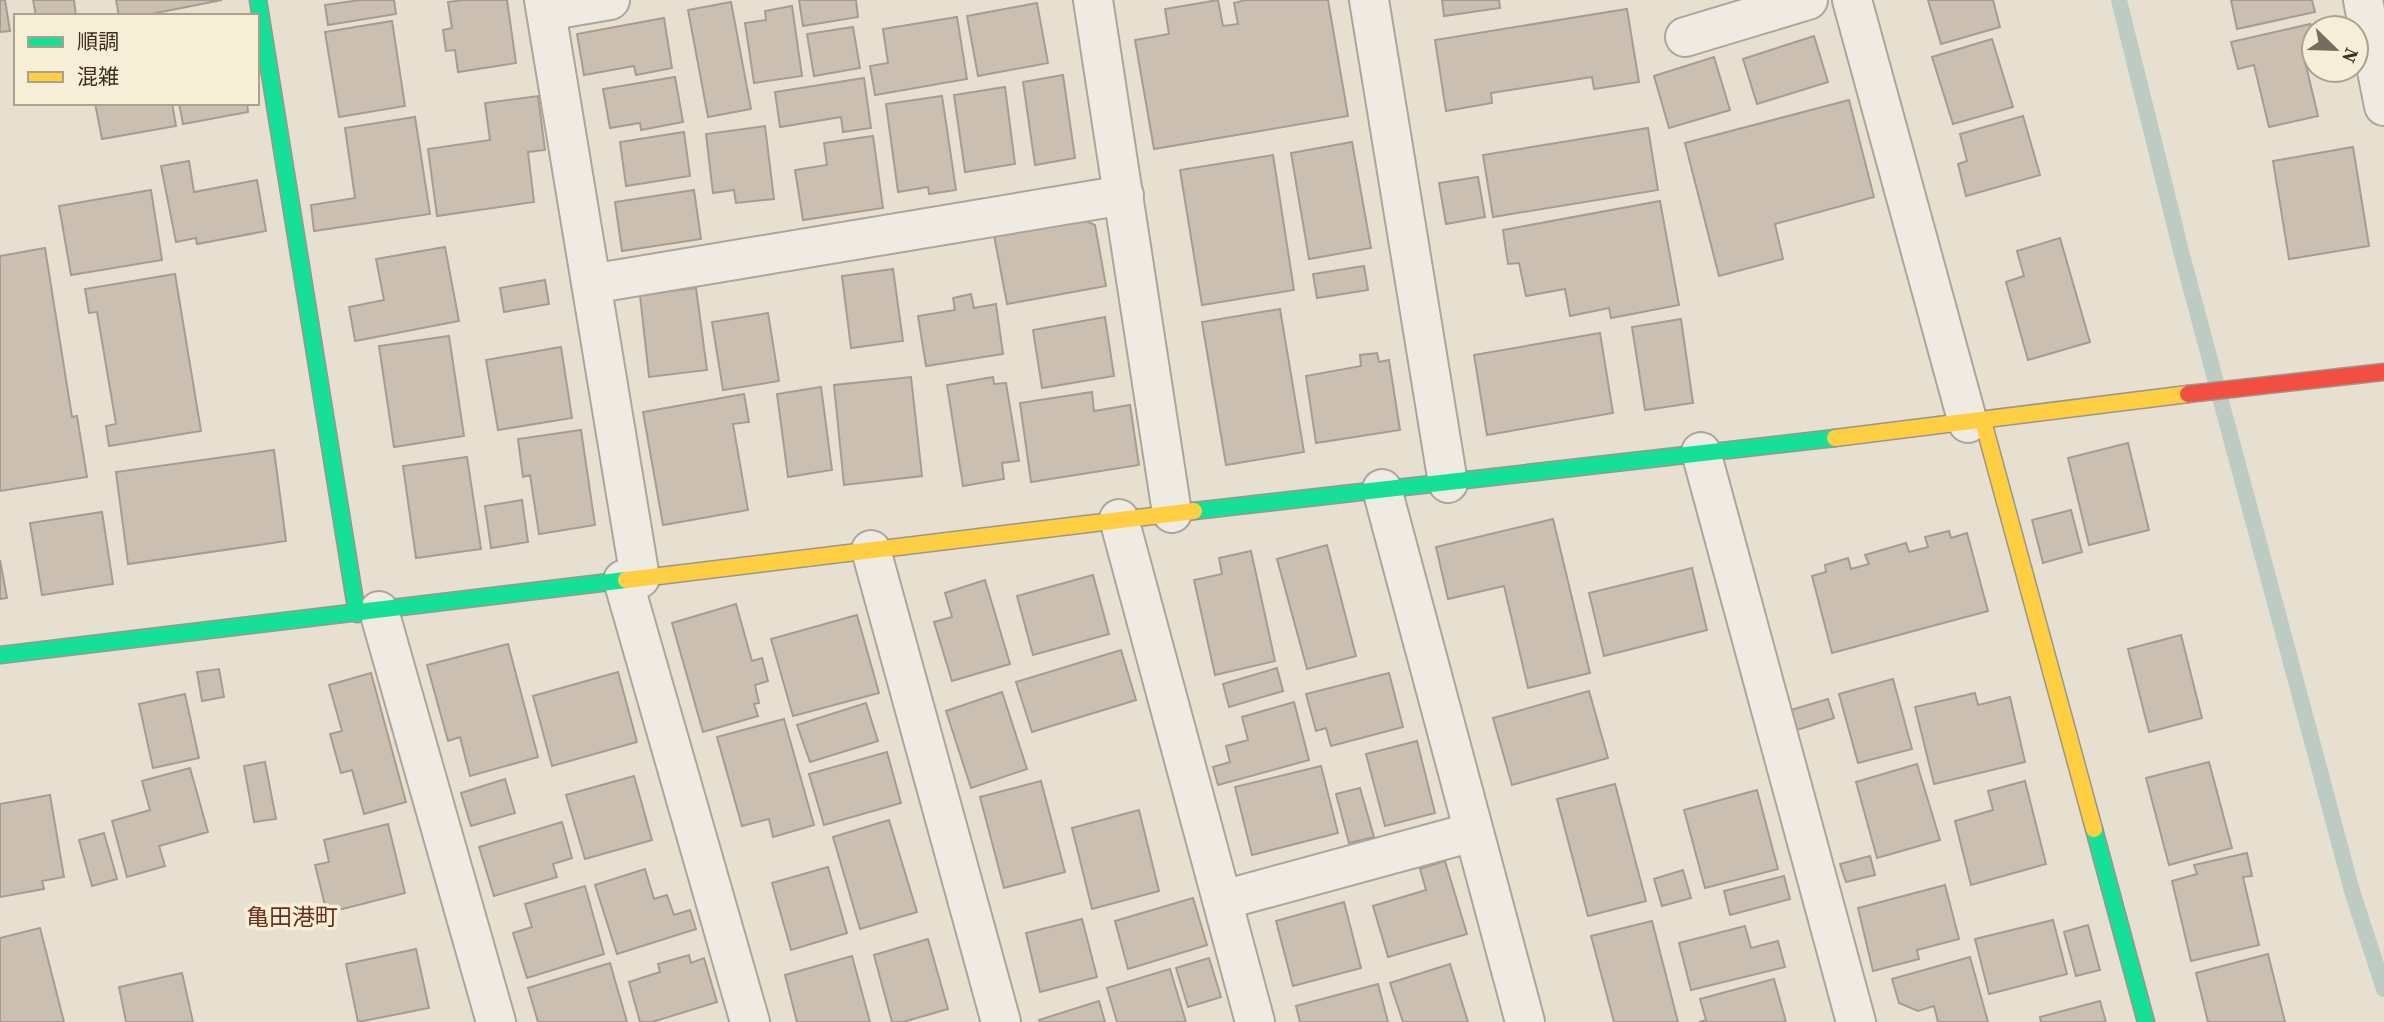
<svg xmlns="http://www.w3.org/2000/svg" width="2384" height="1022" viewBox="0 0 2384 1022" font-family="'Source Serif 4','Noto Sans JP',serif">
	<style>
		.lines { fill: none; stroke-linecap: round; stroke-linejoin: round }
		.stream { stroke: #bcccc2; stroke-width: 16 }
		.building { fill: #cbbfb2; stroke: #a89c90; stroke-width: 2 }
		.street-casing { stroke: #ada599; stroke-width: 42 }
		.fast-casing { stroke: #9c958a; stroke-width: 19 }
		.slow-casing { stroke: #9c958a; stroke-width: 19 }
		.jam-casing { stroke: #9c958a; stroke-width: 19 }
		.street { stroke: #efebe3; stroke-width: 38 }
		.fast { stroke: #16e098; stroke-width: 16 }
		.slow { stroke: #ffcf43; stroke-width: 16 }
		.jam { stroke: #f24e42; stroke-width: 16 }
		.labels { text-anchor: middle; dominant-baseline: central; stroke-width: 7; stroke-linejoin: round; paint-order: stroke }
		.quarter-label { font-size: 23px; fill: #6b2e1e; stroke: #f7eed8 }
	</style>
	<rect width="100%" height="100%" fill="#e7e0d1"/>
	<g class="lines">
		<path class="stream" d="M2119 0 2182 255 2352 891 2384 989"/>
	</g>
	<path class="building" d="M0 0H5L10 31 0 32Z
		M33 0H74L76 16H36Z
		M116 0H222L141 16H119Z
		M360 0H394L396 14 328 25 325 5Z
		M463 0H507L516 63 458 72 455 50 446 51 443 30 452 28 448 2Z
		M799 0H856L858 17 803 26Z
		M1218 0 1223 26 1238 24 1234 3 1246 0H1328L1348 116 1154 149 1135 40 1169 34 1165 9Z
		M1442 0H1499L1500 8 1444 16Z
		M1928 0H1993L2000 27 1941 44Z
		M2231 0H2312L2315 12 2237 29Z
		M731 2 751 109 708 117 688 10Z
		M1037 3 1048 63 978 76 967 16Z
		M792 6 802 76 754 83 745 23 766 20 765 11Z
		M1627 9 1639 82 1594 89 1592 77 1491 93 1492 103 1446 111 1435 40Z
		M957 17 967 79 875 95 870 66 888 63 883 29Z
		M664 18 672 68 636 75 634 66 584 75 577 34Z
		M392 21 405 106 339 117 325 32Z
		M2310 24 2314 51 2303 53 2318 116 2269 127 2254 65 2238 69 2231 42Z
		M853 27 860 68 814 76 807 34Z
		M1814 36 1828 82 1757 104 1743 59Z
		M1992 39 2013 107 1953 124 1932 57Z
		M1714 57 1730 110 1669 128 1654 76Z
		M1063 75 1075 158 1035 165 1023 82Z
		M675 77 683 122 641 130 640 123 610 128 603 89Z
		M864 78 871 128 843 132 841 117 780 127 775 92Z
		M1005 87 1015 164 965 172 954 95Z
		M538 96 545 150 528 152 534 202 437 216 428 149 490 140 485 103Z
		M942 96 956 190 929 194 928 187 898 192 886 104Z
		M1849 100 1874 197 1775 224 1783 259 1719 276 1685 143Z
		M95 103H172L176 126 102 139Z
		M179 103H247L248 112 183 124Z
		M2023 116 2040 175 1966 196 1958 164 1967 161 1960 134Z
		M415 117 430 214 314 231 311 205 355 198 345 128Z
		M765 126 774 199 736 203 734 190 713 193 706 134Z
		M1648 128 1658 190 1493 217 1483 155Z
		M684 132 690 176 626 186 620 142Z
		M873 136 883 208 803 220 795 170 827 165 824 143Z
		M1352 142 1371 248 1309 259 1291 153Z
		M2353 147 2369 246 2289 259 2273 161Z
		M1273 155 1294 290 1202 305 1180 170Z
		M189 161 194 192 257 180 266 231 197 244 196 238 176 242 161 166Z
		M1478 177 1485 217 1446 224 1439 183Z
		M151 190 162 260 71 275 59 206Z
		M694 190 701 239 622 251 615 202Z
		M1660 201 1679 305 1611 318 1609 308 1570 316 1565 289 1526 296 1519 263 1508 264 1503 230Z
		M1081 219 1095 225 1106 286 1007 304 994 235Z
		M2060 238 2090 342 2028 360 2006 282 2024 276 2017 251Z
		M445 247 459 321 355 341 349 307 384 300 376 259Z
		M45 248 72 417 77 416 87 477 0 491V256Z
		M1364 266 1368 290 1317 298 1313 274Z
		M893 269 903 341 851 348 842 276Z
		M175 274 201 431 109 446 106 426 116 424 97 312 89 313 85 289Z
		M545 280 549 304 504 312 500 288Z
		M696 288 707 370 649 377 640 295Z
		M971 294 974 308 996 304 1003 354 926 366 918 316 955 310 953 298Z
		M1280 309 1304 452 1226 465 1202 322Z
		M768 313 779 381 723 390 712 322Z
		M1105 317 1114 376 1042 388 1033 330Z
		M1681 319 1693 403 1645 410 1632 327Z
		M1600 333 1613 413 1487 435 1474 355Z
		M449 336 464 436 394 447 379 346Z
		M561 347 572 418 498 430 486 360Z
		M1377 353 1379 362 1389 360 1400 430 1316 443 1306 376 1361 366 1360 355Z
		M911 377 922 476 844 485 834 385Z
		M993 377 994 384 1006 383 1019 461 1002 463 1004 479 963 486 947 385Z
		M821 387 832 470 788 477 777 394Z
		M1092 392 1094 411 1130 405 1139 465 1031 482 1020 403Z
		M744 394 749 422 733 424 748 510 663 525 643 412Z
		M581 430 595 525 539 534 530 475 523 477 518 439Z
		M2128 443 2149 530 2089 545 2068 458Z
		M274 450 286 541 128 564 116 472Z
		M467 457 481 549 416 558 403 466Z
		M522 500 528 542 491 548 485 506Z
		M2071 510 2082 552 2043 563 2032 520Z
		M102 512 113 584 42 595 30 523Z
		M1553 519 1590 673 1528 688 1504 586 1448 599 1436 547Z
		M1949 531 1951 538 1967 533 1988 611 1832 653 1812 576 1826 572 1825 565 1848 558 1851 569 1869 564 1865 555 1906 543 1909 552 1928 547 1925 537Z
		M1327 545 1356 656 1307 669 1277 559Z
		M1251 551 1275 661 1215 675 1194 580 1222 574 1219 558Z
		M0 560 7 598 0 599Z
		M1692 568 1707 630 1604 656 1589 593Z
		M1093 575 1109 634 1033 655 1017 596Z
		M985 580 1010 664 952 681 934 622 952 617 945 593Z
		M736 604 752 661 762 658 768 681 755 685 759 703 754 704 758 716 703 732 672 623Z
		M857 615 879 693 793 716 771 639Z
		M2181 635 2202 718 2149 732 2128 649Z
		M508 644 538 757 470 776 460 737 448 741 427 665Z
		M1121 650 1136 700 1032 732 1016 682Z
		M1277 668 1283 691 1229 707 1223 684Z
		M219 669 224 697 202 701 197 672Z
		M618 672 637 742 552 766 533 696Z
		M371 673 406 802 364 814 352 770 341 773 330 734 342 731 329 685Z
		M1389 673 1403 727 1331 746 1326 728 1316 731 1306 694Z
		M1893 679 1912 749 1858 763 1839 694Z
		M1589 691 1608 758 1512 785 1493 718Z
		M1002 692 1027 769 971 788 946 711Z
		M1975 693 1978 705 2010 697 2025 762 1934 784 1915 707Z
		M185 694 199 758 153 768 139 704Z
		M1828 699 1834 718 1797 730 1791 710Z
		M1294 702 1309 760 1218 785 1213 767 1230 762 1226 746 1248 740 1242 717Z
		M866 703 878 741 810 762 797 725Z
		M784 719 814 825 773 837 769 819 742 826 717 737Z
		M1417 741 1435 813 1385 826 1366 754Z
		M887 752 901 803 824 825 809 774Z
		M265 762 276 819 254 822 244 766Z
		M2209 762 2232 848 2169 865 2146 778Z
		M1917 764 1940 840 1877 858 1856 782Z
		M1321 766 1338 833 1252 855 1235 787Z
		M190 768 208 832 159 846 165 866 127 877 112 821 150 810 142 781Z
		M634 776 652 840 585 859 566 795Z
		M505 779 515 813 471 826 461 793Z
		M1041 781 1065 872 1004 888 980 797Z
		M2025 781 2046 864 1971 885 1955 821 1993 810 1988 791Z
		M1615 784 1646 901 1588 916 1557 799Z
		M1360 788 1374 837 1349 843 1336 794Z
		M1757 790 1778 869 1705 888 1684 810Z
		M50 795 64 877 42 881 44 889 0 897V804Z
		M1139 810 1159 891 1092 909 1072 828Z
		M889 820 917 912 860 929 833 837Z
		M562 822 572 858 553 864 557 877 494 896 479 847Z
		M388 824 405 893 327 913 315 865 329 862 324 840Z
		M104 833 117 879 92 886 79 840Z
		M2247 853 2252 876 2243 877 2259 945 2191 961 2172 881 2197 874 2194 865Z
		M1870 856 1875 875 1846 882 1840 864Z
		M1445 861 1467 934 1388 957 1373 906 1426 890 1420 869Z
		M828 867 847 933 791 950 772 883Z
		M645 869 654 899 667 895 674 915 690 910 696 929 617 954 595 885Z
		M1683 870 1691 898 1662 906 1654 879Z
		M1784 876 1790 899 1730 915 1724 891Z
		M1945 885 1959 939 1917 950 1919 959 1873 971 1858 908Z
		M585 886 604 954 527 978 513 933 532 927 525 904Z
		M1193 898 1207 945 1128 969 1115 921Z
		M1344 902 1361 968 1293 986 1276 921Z
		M1082 919 1097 977 1040 992 1026 933Z
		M2053 920 2067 974 1989 994 1975 939Z
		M1652 921 1678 1022H1614L1591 936Z
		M2088 925 2100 970 2076 976 2064 932Z
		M1745 926 1751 948 1778 941 1785 967 1691 990 1679 943Z
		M40 928 64 1022H0V938Z
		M928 939 948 1009 903 1022H892L874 955Z
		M416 949 429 1008 358 1022 346 964Z
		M2268 954 2285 1022H2208L2196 973Z
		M689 955 691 963 704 958 717 1002 652 1022H640L629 982 660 972 658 964Z
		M852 956 870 1022H797L785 975Z
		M1970 957 1988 1022H1938L1934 1006 1918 1011 1899 1003 1892 979Z
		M1209 958 1221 997 1188 1007 1176 968Z
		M610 963 627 1022H538L528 988Z
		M1450 964 1468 1022H1403L1390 983Z
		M1170 969 1186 1022H1117L1107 988Z
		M182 973 193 1022H126L119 987Z
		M1774 979 1786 1022H1699L1706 1020 1700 999Z
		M1378 984 1388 1022H1300L1296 1006Z
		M1099 1001 1105 1022H1040L1039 1020Z
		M2100 1001 2106 1022H2041L2040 1017Z"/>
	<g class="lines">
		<g class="street-casing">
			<path id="street" d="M544 0 640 578
				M1093 0 1172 513
				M1369 0 1448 483
				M1852 0 1968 423
				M2363 0 2384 106
				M546 11 610 0
				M1685 37 1808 0
				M591 284 1124 195
				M1701 452 1856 1022
				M1382 489 1525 1022
				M1119 519 1255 1022
				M871 550 1001 1022
				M623 580 750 1022
				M379 611 496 1022
				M1223 900 1473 832"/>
		</g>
		<g class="fast-casing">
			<path id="fast" d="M258 0 357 614
				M1194 511 1835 438
				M0 655 626 580
				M2094 829 2146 1022"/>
		</g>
		<g class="slow-casing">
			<path id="slow" d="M1983 421 2094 829
				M1835 438 2188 394
				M626 580 1194 511"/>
		</g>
		<g class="jam-casing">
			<path id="jam" d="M2188 394 2384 372"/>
		</g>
		<use href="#street" class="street"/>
		<use href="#fast" class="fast"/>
		<use href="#slow" class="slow"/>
		<use href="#jam" class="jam"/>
	</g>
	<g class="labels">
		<g class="quarter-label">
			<text x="292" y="917">亀田港町</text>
		</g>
	</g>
	<rect x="14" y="14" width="245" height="91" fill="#f7eed8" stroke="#ada18e" stroke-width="2"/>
	<rect x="28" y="37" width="35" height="10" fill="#16e098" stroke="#ada18e" stroke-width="2"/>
	<text x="77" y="49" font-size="21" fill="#3d2e20">順調</text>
	<rect x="28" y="72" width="35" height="10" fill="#ffcf43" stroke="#ada18e" stroke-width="2"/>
	<text x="77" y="84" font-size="21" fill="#3d2e20">混雑</text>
	<g transform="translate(2335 49) rotate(113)"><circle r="33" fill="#f7eed8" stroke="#ada18e" stroke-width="2"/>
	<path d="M0-5L12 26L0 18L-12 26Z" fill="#786c5e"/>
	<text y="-10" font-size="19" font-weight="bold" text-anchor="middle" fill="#3d2e20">N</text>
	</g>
</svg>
